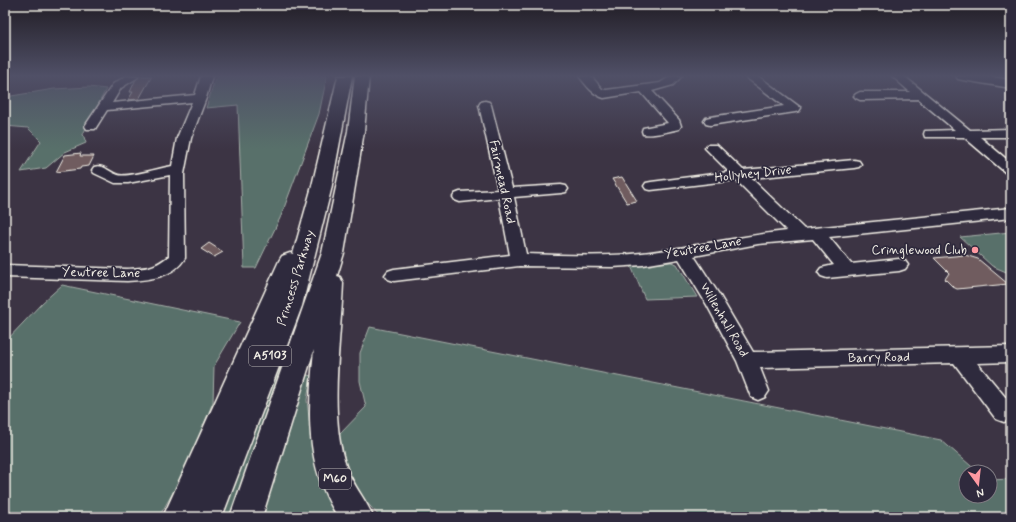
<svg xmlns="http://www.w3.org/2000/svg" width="1016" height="522" viewBox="0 0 1016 522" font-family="Mynerve,sans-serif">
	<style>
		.green { fill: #596f6a; stroke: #a6b0a9 }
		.building { fill: #705c5e; stroke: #f4f1e8 }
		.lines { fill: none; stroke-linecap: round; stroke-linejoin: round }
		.minor-casing { stroke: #f4f1e8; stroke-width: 3 }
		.major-casing { stroke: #f4f1e8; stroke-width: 3 }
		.highway-casing { stroke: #f4f1e8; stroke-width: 3 }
		.minor { fill: #2f2a3d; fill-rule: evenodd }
		.major { fill: #2f2a3d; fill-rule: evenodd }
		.highway { fill: #2f2a3d; fill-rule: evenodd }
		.poi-dot { fill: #ff9aa2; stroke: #2f2a3d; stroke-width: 1.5 }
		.labels { text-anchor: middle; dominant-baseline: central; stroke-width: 3.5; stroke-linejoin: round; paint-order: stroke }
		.shield { fill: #2f2a3d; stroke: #b9b5b5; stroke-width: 1 }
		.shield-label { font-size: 12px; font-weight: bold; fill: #f4f1e8 }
		.street-label { font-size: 13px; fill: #f4f1e8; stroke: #2f2a3d }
		.poi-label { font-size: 13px; fill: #f4f1e8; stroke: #2f2a3d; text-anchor: end }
	</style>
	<rect width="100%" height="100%" fill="#3c3444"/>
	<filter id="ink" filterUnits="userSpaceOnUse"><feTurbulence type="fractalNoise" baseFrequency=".025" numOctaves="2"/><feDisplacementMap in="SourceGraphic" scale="8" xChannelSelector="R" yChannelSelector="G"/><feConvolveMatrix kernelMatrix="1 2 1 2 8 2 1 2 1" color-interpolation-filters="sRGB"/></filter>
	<g filter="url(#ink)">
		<path class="green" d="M216 76H327L319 114 281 216 256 268H244L238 105 206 108Z
			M89 87 106 89 83 134 86 143 65 152 46 168 21 172 41 141 28 128 5 126V97L54 89Z
			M1011 232V274L992 266 960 237Z
			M671 262 677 264 697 297 645 299 631 266Z
			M62 285 240 322 214 366 213 402 184 473 159 517H5V342L42 303Z
			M309 286 298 323 231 517H215L303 287Z
			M370 327 941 440 978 472H966V496H990V480L1011 479V517H380L361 496 347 469 339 435 366 407 360 381V353Z
			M308 375 311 376 307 400 311 436 321 486 336 517H261L304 378Z"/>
		<path class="building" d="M138 76H152L139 99 128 100 133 92H130L135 81 139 77Z
			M81 153 80 156H94L89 166 81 167 80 169 56 172 65 155Z
			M622 177 637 201 627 203 612 179Z
			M209 243 223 252 214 257 201 249Z
			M965 255 978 259 1008 284 957 289 953 287 945 279 949 273 934 258Z"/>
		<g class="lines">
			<g class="minor-casing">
				<path id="minor" d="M126 76 138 77 121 88 112 103 195 95 201 76H212L206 98 191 138 184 174 185 258C173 278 148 280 127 281L5 277V265L127 269C147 268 152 269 169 256L170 175 128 183H115L94 173 92 170 94 167C104 164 108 172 118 175 128 178 160 168 172 166L177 138 192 102 107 110 95 129H87L85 126 113 84Z
					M579 76H591L602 89 606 90 660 83 671 76H682L673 85 652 91 679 120 681 126 679 129C669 131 654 136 643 134L642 131 643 128 668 123 641 92 604 98C593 95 586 85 579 76Z
					M746 76H758L801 108 799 111 795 112 710 125 706 124 704 121 706 118 710 117 784 106 747 78Z
					M892 76H904L970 130 1011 129V137H980L1011 163V174L1006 173 964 137H925L924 134 925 131 955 130 918 99 860 100 856 98 854 96 856 94 860 92H910Z
					M485 101 489 102 491 105 512 188 561 185 566 186 568 189 566 192 561 193 514 197 526 254C565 255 604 257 642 253 691 248 738 236 787 231L736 180 651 190 646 189 644 186 646 183 651 182 729 172 705 148 707 145H717L743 170 854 160 859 161 861 164 859 167 854 168 751 178 804 229 1011 208V218L829 237 851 264 899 259 905 261 908 265 905 269 899 271 827 278 821 276 818 272 821 268 834 265 813 239 758 244 694 256 720 296 753 352 1011 346V362L977 363 1011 404V419L1004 422 996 419 954 363 760 368 769 391 765 397 758 400 751 397 737 361 707 305 679 259 643 265 612 267 519 266 394 281 388 279 385 275 388 271 394 269 510 255 499 198 460 202 455 200 453 197 455 194 460 192 498 190 479 105 481 102Z"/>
			</g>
			<g class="major-casing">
				<path id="major" d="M956 76H986L1011 80V88L963 80 958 79Z"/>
			</g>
			<g class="highway-casing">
				<path id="highway" d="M338 76H352L331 190 302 306 222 517H163L279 261 282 256 290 253 293 254 311 190Z
					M355 76H369L364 131 344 253 337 276 340 277 343 283C341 337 328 416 346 466 352 485 366 499 373 517H338C304 464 308 410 314 350L262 517H230L322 253 348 131Z"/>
			</g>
			<use href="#minor" class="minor"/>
			<use href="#major" class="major"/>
			<use href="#highway" class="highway"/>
		</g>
	</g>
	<linearGradient id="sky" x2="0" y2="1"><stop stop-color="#211d25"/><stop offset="0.51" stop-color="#505067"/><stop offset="1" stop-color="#505067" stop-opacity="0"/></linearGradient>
	<rect width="1016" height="149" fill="url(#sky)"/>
	<circle class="poi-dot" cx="975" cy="250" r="4"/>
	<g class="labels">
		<g class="shield">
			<rect x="249" y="346" width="42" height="20" rx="3"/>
			<rect x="319" y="469" width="32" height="20" rx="3"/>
		</g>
		<g class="shield-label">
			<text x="270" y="356">A5103</text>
			<text x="335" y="479">M60</text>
		</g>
		<g class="street-label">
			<text transform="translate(753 174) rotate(-6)">Hollyhey Drive</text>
			<text transform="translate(502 182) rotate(78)">Fairmead Road</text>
			<text transform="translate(703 248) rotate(-10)">Yewtree Lane</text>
			<text transform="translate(101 273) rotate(1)">Yewtree Lane</text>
			<text transform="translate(296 278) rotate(-73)">Princess Parkway</text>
			<text transform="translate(724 320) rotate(60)">Willenhall Road</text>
			<text transform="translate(879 358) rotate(-1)">Barry Road</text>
		</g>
		<g class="poi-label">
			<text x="967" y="250">Cringlewood Club</text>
		</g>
	</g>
	<rect width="1016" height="522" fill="none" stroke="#2f2a3d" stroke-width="20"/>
	<rect x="10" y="10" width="996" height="502" fill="none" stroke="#f4f1e8" stroke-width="1.5" filter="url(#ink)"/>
	<g transform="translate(978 484) rotate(165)"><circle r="19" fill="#2f2a3d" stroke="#7e7a81"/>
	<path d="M0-3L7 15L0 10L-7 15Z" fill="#ff9aa2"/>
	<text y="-6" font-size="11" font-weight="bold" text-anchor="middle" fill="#f4f1e8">N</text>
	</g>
</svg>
